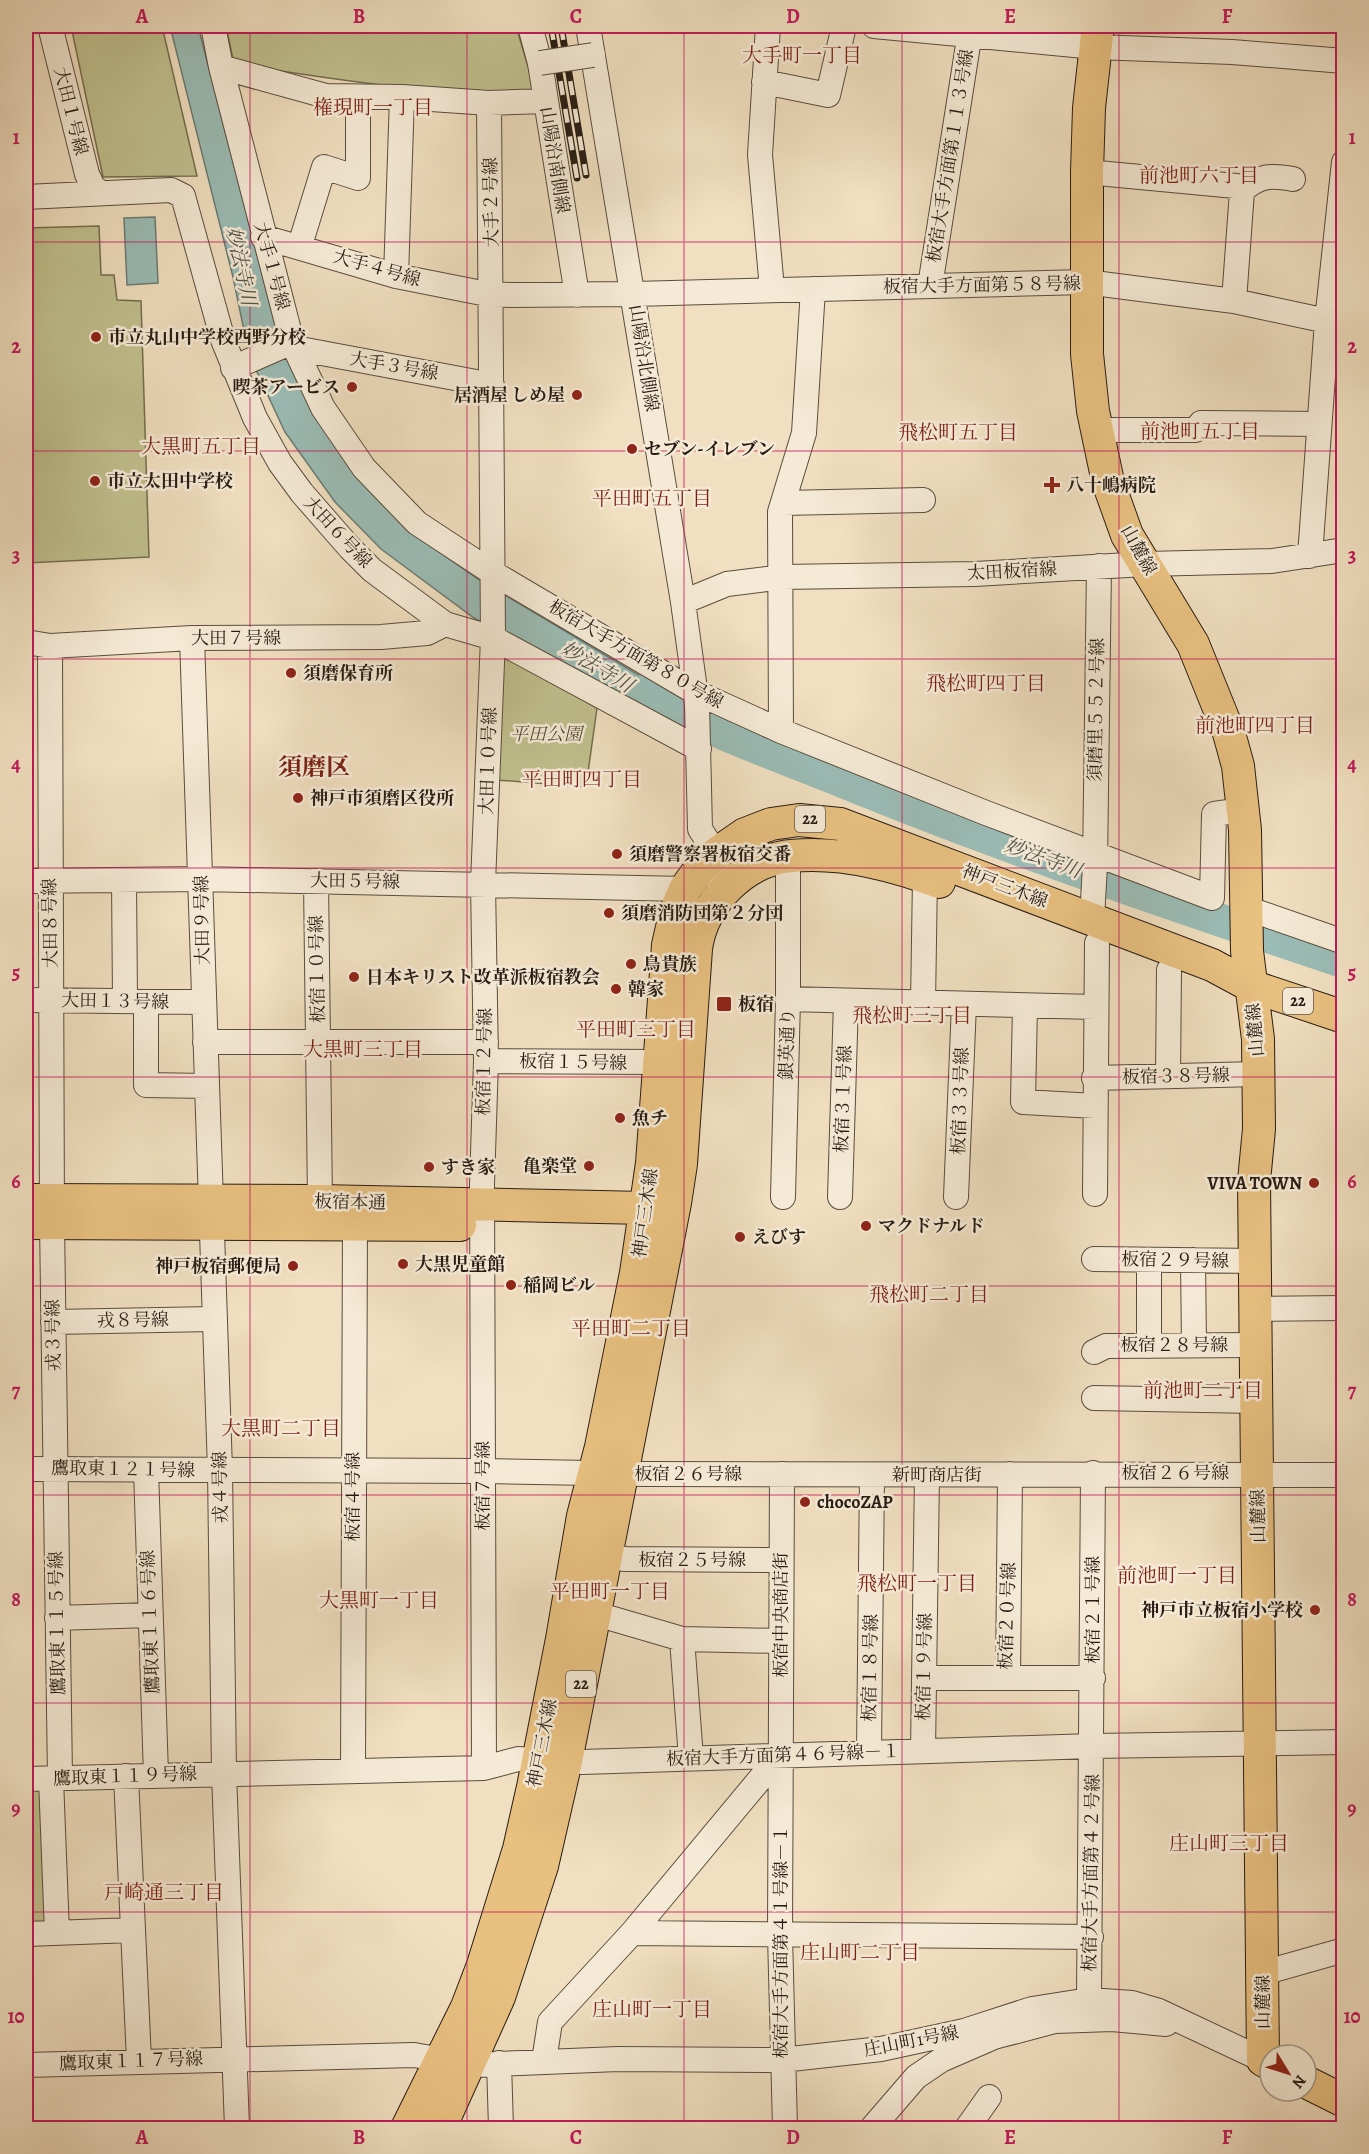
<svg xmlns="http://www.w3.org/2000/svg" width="1369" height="2154" viewBox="0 0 1369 2154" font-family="Alegreya,'Noto Serif JP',serif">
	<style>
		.green { fill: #c0c08e; stroke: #746e50; stroke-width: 1.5 }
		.water { fill: #9abcb5; stroke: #6c7c74; stroke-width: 1.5 }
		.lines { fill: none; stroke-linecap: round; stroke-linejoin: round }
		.river { stroke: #9abcb5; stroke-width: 33 }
		.minor-casing { stroke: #594d3e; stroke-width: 26 }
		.major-casing { stroke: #271c13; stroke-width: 34 }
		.minor { stroke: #f5ead6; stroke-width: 24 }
		.major { stroke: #e8c080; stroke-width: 32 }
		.rail-casing { stroke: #271c13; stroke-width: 7 }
		.rail { stroke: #f5ead6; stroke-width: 4.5; stroke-dasharray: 14; stroke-linecap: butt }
		.minor-bridge-casing { stroke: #594d3e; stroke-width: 26; stroke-linecap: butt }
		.minor-bridge { stroke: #f5ead6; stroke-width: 24 }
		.grid { fill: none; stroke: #c2185b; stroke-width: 1.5; stroke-opacity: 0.55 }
		.poi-dot { fill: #8f2418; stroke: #f5ead6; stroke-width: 2 }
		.labels { text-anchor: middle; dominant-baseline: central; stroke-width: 5; stroke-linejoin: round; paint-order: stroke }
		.shield { fill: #f5ead6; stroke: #655a4e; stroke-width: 1.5 }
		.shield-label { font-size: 16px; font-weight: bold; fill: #271c13 }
		.street-label { font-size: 18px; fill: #271c13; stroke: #f5ead6 }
		.poi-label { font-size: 18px; font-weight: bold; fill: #271c13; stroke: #f5ead6; text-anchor: start }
		.park-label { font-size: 18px; font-style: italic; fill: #554d38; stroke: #f5ead6 }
		.neighbourhood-label { font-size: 20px; fill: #7a1f14; stroke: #f5ead6 }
		.water-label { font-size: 20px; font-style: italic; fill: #4f544c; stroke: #f5ead6 }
		.district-label { font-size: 24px; font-weight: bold; fill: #7a1f14; stroke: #f5ead6 }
		.neatline { fill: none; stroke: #c2185b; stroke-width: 2 }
		.grid-label { font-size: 20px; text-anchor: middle; font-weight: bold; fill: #c2185b }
	</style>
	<rect width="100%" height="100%" fill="#f0dfc0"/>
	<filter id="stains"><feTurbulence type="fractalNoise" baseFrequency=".00333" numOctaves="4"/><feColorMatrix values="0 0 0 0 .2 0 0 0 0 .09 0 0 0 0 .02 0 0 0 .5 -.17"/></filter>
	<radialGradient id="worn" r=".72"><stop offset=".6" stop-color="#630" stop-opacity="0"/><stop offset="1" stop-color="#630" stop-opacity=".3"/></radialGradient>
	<path class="green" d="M71 26H162L197 176 103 177Z
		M226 26H516L535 90C434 98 333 78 234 64Z
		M99 226 101 275H114L117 300 141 301 149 557 26 563V228Z
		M501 652 597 708 586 787 497 780Z
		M26 1787H47L50 1926H26Z"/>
	<path class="water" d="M170 26H198L279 340 359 480 405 528 478 579 677 698 681 732 474 618 381 549 335 502 285 432 249 355 233 277Z
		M155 217 158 283 127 285 124 218Z"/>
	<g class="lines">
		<path class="river" d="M640 692C703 729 772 753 839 780 1005 848 1174 905 1344 962"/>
		<g class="minor-casing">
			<path id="minor" d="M50 26 87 174 93 187 100 192
				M213 26 221 67 292 342 323 408 364 468 417 523 493 573 695 692 781 731 986 813 1212 898 1214 814 1243 810
				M530 26 540 63 577 295
				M588 26 683 602 697 704 700 829 716 854 720 882 717 898
				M768 26 760 155 772 289
				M874 26 1095 47 1232 52 1344 61
				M221 67 326 96 402 97 489 103 546 101
				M764 82 828 95 844 26
				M1087 172 1246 187
				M26 197 171 190 183 196 223 340 255 418 280 463 302 493 350 548 372 570 445 624 493 638 699 749
				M263 237 396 276 492 295 634 294 1086 282 1234 301 1327 321
				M300 245 324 167 358 178V97
				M396 276 402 97
				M930 286 971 26
				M1234 301 1242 191C1259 175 1271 175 1293 179
				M295 348 492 385
				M233 368 292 342
				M1097 430H1195L1201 423 1319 424
				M783 503 923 500
				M1310 556 1327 321 1344 162
				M683 602 727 584 782 577 975 574 1145 564 1272 561 1344 550
				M192 638 220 1470 224 1773 237 2128
				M26 642 50 646 192 638 381 637 427 633 445 624
				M50 646 52 1223 60 1778
				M781 731 780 512 804 433 813 289
				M124 880 125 1001
				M26 881 201 879 685 889
				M316 881 320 1201
				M1246 908 1344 942
				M1092 919 1095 865 1099 566
				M788 999 1095 1007
				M26 1000 204 1002
				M146 1002V1085L207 1086
				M923 1004 925 877
				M1025 1006 1023 1102 1095 1106
				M205 1042H486
				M486 1061 660 1062
				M1168 1076 1169 970
				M1094 1078 1258 1074
				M1095 1194 1097 943
				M783 1197 788 999V856
				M840 1197 846 1001
				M956 1197 964 1004
				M1094 1259 1256 1261
				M1193 1260 1194 1345
				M1256 1309 1344 1308
				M53 1322 213 1319
				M1149 1346V1260
				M1094 1352 1106 1346 1256 1345
				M1094 1398 1257 1401
				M26 1469 483 1471 645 1474 1344 1475
				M146 1470 156 1775
				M782 1474 780 1935 785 2128
				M604 1557 626 1559 781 1560
				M593 1613 682 1639 781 1641
				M57 1618 150 1615
				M682 1639 691 1758
				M924 1678H1093
				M1008 1678 1010 1474
				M923 1751 927 1475
				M869 1752 872 1475
				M484 1768 482 1184 486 1061 483 883 493 638 489 103
				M353 1770 355 1224
				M126 1776 139 2061
				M26 1779 484 1768 518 1759 582 1762 1093 1746 1344 1742
				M51 1779 57 1933
				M632 1933 1091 1937
				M26 1934 133 1930
				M1263 1973 1344 1950
				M1089 2000 1093 1473
				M544 2061 550 2022 632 1933 780 1755
				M499 2063 501 2128
				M26 2065 414 2055 471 2065 618 2059 782 2060 881 2049 964 2031 1032 2009 1089 2000 1132 2003 1159 2011 1263 2060
				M872 2128 916 2077 941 2060 994 2037 1055 2021 1112 2019 1166 2024
				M967 2128 989 2097"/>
		</g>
		<g class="major-casing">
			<path id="major" d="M1098 26 1089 108 1087 172V354L1093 411 1108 482 1127 535 1193 644 1229 733 1238 766 1245 830 1247 951 1258 1039 1259 1129 1254 1181 1263 2060 1270 2064
				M26 1200 320 1201 645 1208 665 1205
				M26 1223 460 1225
				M1306 2082 1344 2101
				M407 2128 467 2007 483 1965 519 1849 533 1787 562 1639 583 1516 601 1447 636 1273 652 1163 668 945 676 910 685 889 699 870 716 854 745 834 771 824 799 820 840 824 1212 965 1251 986 1344 1017
				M440 2128 499 1997 542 1866 566 1761 675 1203 681 1164 696 949C702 903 744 860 791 856 840 851 894 865 939 882"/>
		</g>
		<use href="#minor" class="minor"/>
		<use href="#major" class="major"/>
		<g class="rail-casing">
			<path id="rail" d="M551 26 577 178
				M561 26 586 175"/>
		</g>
		<use href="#rail" class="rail"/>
		<g class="minor-bridge-casing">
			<path id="minor-bridge" d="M540 63 593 55"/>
		</g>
		<use href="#minor-bridge" class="minor-bridge"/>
	</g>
	<path class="grid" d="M250 26V2128M467 26V2128M684 26V2128M902 26V2128M1119 26V2128M26 242H1344M26 451H1344M26 659H1344M26 868H1344M26 1077H1344M26 1286H1344M26 1495H1344M26 1703H1344M26 1912H1344"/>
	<g class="poi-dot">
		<circle cx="96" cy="337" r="6"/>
		<circle cx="352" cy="387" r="6"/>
		<circle cx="577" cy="395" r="6"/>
		<circle cx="632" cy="449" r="6"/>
		<circle cx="95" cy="481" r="6"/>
		<path d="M1049 476h6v6h6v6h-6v6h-6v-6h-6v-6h6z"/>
		<circle cx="291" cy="673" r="6"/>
		<circle cx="298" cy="798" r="6"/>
		<circle cx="617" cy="854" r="6"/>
		<circle cx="609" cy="913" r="6"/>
		<circle cx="631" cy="964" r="6"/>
		<circle cx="354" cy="977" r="6"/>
		<circle cx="616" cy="989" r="6"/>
		<rect x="716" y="996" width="16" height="16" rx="3"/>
		<circle cx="620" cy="1118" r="6"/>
		<circle cx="589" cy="1166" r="6"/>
		<circle cx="429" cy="1167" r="6"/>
		<circle cx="1314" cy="1183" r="6"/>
		<circle cx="866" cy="1226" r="6"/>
		<circle cx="740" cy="1237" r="6"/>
		<circle cx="403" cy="1264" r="6"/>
		<circle cx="293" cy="1266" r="6"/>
		<circle cx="511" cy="1285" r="6"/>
		<circle cx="805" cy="1502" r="6"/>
		<circle cx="1315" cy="1610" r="6"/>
	</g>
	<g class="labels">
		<g class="shield">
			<rect x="795" y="806" width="30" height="26" rx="4.5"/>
			<rect x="1283" y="988" width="30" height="26" rx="4.5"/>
			<rect x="566" y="1671" width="30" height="26" rx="4.5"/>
		</g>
		<g class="shield-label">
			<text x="810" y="819">22</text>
			<text x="1298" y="1001">22</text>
			<text x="581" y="1684">22</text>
		</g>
		<g class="street-label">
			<text transform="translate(71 111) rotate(76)">大田１号線</text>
			<text transform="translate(950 156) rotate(-81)">板宿大手方面第１１３号線</text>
			<text transform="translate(555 160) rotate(81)">山陽沿南側線</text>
			<text transform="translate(491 202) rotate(-91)">大手２号線</text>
			<text transform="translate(272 266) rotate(75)">大手１号線</text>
			<text transform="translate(377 268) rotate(16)">大手４号線</text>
			<text transform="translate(982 285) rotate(-1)">板宿大手方面第５８号線</text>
			<text transform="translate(644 358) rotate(81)">山陽沿北側線</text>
			<text transform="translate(394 366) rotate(10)">大手３号線</text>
			<text transform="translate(338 532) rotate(47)">大田６号線</text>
			<text transform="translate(1139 550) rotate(61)">山麓線</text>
			<text transform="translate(1012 571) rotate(-3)">太田板宿線</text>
			<text x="236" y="638">大田７号線</text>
			<text transform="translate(636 654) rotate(30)">板宿大手方面第８０号線</text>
			<text transform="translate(1096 710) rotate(-89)">須磨里５５２号線</text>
			<text transform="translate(488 761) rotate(-88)">大田１０号線</text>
			<text transform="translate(355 881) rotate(1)">大田５号線</text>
			<text transform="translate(1005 886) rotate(21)">神戸三木線</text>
			<text transform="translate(202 920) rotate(-91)">大田９号線</text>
			<text transform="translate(50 923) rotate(-91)">大田８号線</text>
			<text transform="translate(317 969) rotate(-91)">板宿１０号線</text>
			<text transform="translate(115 1001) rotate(1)">大田１３号線</text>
			<text transform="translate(1255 1030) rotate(-95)">山麓線</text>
			<text transform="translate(787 1044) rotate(-88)">銀英通り</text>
			<text transform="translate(484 1062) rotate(-89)">板宿１２号線</text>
			<text transform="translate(573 1062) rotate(1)">板宿１５号線</text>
			<text transform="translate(1176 1076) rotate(-1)">板宿３８号線</text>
			<text transform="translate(843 1099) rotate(-88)">板宿３１号線</text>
			<text transform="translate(960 1101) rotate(-88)">板宿３３号線</text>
			<text transform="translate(350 1202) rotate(1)">板宿本通</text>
			<text transform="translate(645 1213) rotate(-82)">神戸三木線</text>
			<text transform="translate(1175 1260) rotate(1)">板宿２９号線</text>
			<text transform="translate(133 1320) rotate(-1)">戎８号線</text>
			<text transform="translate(53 1335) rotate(-91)">戎３号線</text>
			<text x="1174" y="1345">板宿２８号線</text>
			<text transform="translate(123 1469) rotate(1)">鷹取東１２１号線</text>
			<text x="1175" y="1473">板宿２６号線</text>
			<text x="688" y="1474">板宿２６号線</text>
			<text x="937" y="1475">新町商店街</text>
			<text transform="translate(483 1486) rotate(-90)">板宿７号線</text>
			<text transform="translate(220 1487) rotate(-91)">戎４号線</text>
			<text transform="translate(353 1497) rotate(-90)">板宿４号線</text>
			<text transform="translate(1258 1516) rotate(-91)">山麓線</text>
			<text x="692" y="1560">板宿２５号線</text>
			<text transform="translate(1093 1610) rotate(-90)">板宿２１号線</text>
			<text transform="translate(781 1615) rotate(-90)">板宿中央商店街</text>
			<text transform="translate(1007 1616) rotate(-88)">板宿２０号線</text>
			<text transform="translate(150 1622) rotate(-92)">鷹取東１１６号線</text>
			<text transform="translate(57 1623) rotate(-91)">鷹取東１１５号線</text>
			<text transform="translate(924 1667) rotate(-89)">板宿１９号線</text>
			<text transform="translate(870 1668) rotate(-89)">板宿１８号線</text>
			<text transform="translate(542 1743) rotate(-79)">神戸三木線</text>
			<text transform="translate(783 1755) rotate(-2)">板宿大手方面第４６号線－１</text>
			<text transform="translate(125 1776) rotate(-2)">鷹取東１１９号線</text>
			<text transform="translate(1091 1873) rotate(-89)">板宿大手方面第４２号線</text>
			<text transform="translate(781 1942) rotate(-90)">板宿大手方面第４１号線－１</text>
			<text transform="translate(1263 2002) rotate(-90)">山麓線</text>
			<text transform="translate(911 2041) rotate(-11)">庄山町1号線</text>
			<text transform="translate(131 2061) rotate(-2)">鷹取東１１７号線</text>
		</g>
		<g class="poi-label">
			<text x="108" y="337">市立丸山中学校西野分校</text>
			<text x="340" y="387" text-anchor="end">喫茶アービス</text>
			<text x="565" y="395" text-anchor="end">居酒屋 しめ屋</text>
			<text x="644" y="449">セブン-イレブン</text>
			<text x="107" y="481">市立太田中学校</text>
			<text x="1066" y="485">八十嶋病院</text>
			<text x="303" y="673">須磨保育所</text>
			<text x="310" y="798">神戸市須磨区役所</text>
			<text x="629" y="854">須磨警察署板宿交番</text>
			<text x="621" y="913">須磨消防団第２分団</text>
			<text x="643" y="964">鳥貴族</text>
			<text x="366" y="977">日本キリスト改革派板宿教会</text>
			<text x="628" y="989">韓家</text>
			<text x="738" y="1004">板宿</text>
			<text x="632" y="1118">魚チ</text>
			<text x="577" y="1166" text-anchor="end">亀楽堂</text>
			<text x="441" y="1167">すき家</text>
			<text x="1302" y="1183" text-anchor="end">VIVA TOWN</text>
			<text x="878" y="1226">マクドナルド</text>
			<text x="752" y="1237">えびす</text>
			<text x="415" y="1264">大黒児童館</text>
			<text x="281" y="1266" text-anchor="end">神戸板宿郵便局</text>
			<text x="523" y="1285">稲岡ビル</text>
			<text x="817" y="1502">chocoZAP</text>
			<text x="1303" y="1610" text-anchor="end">神戸市立板宿小学校</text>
		</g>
		<g class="park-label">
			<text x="546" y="734">平田公園</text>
		</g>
		<g class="neighbourhood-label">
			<text x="802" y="55">大手町一丁目</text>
			<text x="373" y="107">権現町一丁目</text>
			<text x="1199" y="175">前池町六丁目</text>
			<text x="1200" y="431">前池町五丁目</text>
			<text x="958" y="432">飛松町五丁目</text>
			<text x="201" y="446">大黒町五丁目</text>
			<text x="652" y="498">平田町五丁目</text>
			<text x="986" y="683">飛松町四丁目</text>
			<text x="1255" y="725">前池町四丁目</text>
			<text x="582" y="779">平田町四丁目</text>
			<text x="912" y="1015">飛松町三丁目</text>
			<text x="636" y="1029">平田町三丁目</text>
			<text x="363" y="1049">大黒町三丁目</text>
			<text x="929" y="1294">飛松町二丁目</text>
			<text x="631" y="1328">平田町二丁目</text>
			<text x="1203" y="1390">前池町二丁目</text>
			<text x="281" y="1428">大黒町二丁目</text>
			<text x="1177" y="1575">前池町一丁目</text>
			<text x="917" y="1583">飛松町一丁目</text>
			<text x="610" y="1591">平田町一丁目</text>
			<text x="379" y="1600">大黒町一丁目</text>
			<text x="1229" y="1843">庄山町三丁目</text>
			<text x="164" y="1892">戸崎通三丁目</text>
			<text x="860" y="1952">庄山町二丁目</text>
			<text x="652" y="2009">庄山町一丁目</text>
		</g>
		<g class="water-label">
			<text transform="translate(241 266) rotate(78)">妙法寺川</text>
			<text transform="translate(597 667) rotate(31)">妙法寺川</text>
			<text transform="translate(1043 858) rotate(20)">妙法寺川</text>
		</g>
		<g class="district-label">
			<text x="314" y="767">須磨区</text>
		</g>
	</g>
	<rect width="1369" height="2154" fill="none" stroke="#f0dfc0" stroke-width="66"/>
	<g transform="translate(1288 2073) rotate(128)"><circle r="28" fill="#f5ead6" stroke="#a39888" stroke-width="1.5"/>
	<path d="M0-4.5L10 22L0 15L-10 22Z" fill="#8f2418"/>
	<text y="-9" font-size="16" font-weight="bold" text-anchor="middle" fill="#271c13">N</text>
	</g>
	<rect x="33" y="33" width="1303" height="2088" class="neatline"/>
	<g class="grid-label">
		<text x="142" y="23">A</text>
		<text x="359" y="23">B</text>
		<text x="576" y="23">C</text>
		<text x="793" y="23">D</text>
		<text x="1010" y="23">E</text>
		<text x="1227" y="23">F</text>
		<text x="16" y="144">1</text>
		<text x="1352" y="144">1</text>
		<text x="16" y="353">2</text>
		<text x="1352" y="353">2</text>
		<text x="16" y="562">3</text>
		<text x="1352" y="562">3</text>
		<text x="16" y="771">4</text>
		<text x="1352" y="771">4</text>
		<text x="16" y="979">5</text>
		<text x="1352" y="979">5</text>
		<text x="16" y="1188">6</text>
		<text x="1352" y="1188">6</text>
		<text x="16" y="1397">7</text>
		<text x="1352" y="1397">7</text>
		<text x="16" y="1606">8</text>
		<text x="1352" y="1606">8</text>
		<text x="16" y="1815">9</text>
		<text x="1352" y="1815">9</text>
		<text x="16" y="2023">10</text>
		<text x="1352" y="2023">10</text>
		<text x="142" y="2144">A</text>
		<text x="359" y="2144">B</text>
		<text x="576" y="2144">C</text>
		<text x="793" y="2144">D</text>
		<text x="1010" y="2144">E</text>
		<text x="1227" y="2144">F</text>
	</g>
	<rect width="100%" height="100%" filter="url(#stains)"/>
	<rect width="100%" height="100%" fill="url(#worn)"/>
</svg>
